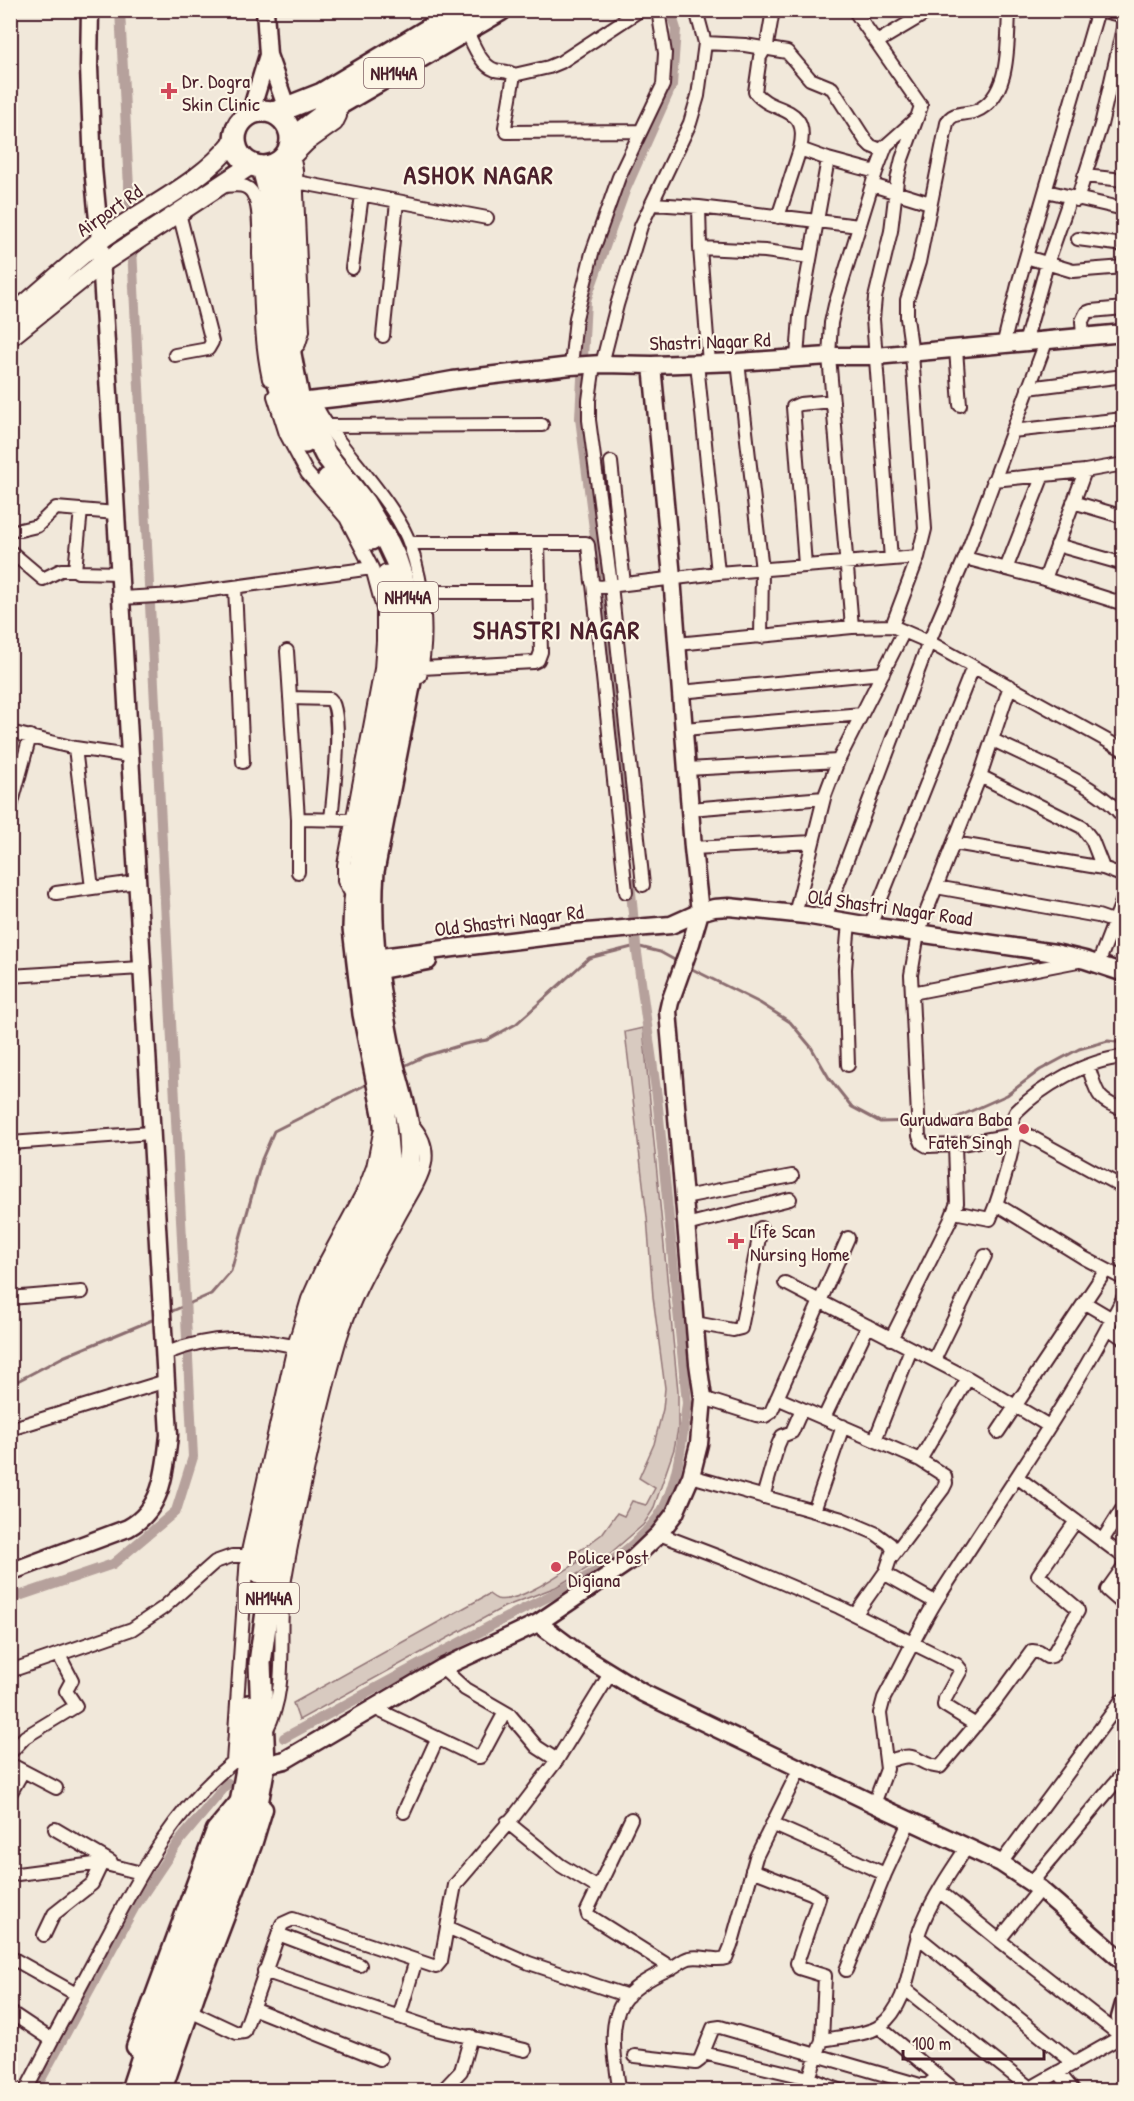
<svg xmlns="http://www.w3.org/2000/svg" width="1134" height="2101" viewBox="0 0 1134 2101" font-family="'Patrick Hand',sans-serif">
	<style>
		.green { fill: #d8cac0; stroke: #917476; stroke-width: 1.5 }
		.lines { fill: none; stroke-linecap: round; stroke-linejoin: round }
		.stream { stroke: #8b6d6f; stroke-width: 3 }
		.canal { stroke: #b6a19c; stroke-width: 10 }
		.street-casing { stroke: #4a1f2b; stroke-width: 16 }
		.secondary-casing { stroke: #4a1f2b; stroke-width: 21 }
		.primary-casing { stroke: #4a1f2b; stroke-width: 22 }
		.highway-casing { stroke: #4a1f2b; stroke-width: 26 }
		.street { stroke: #fcf5e5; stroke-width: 12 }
		.secondary { stroke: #fcf5e5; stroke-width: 16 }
		.primary { stroke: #fcf5e5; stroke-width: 18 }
		.highway { stroke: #fcf5e5; stroke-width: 21 }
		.poi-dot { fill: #d1495b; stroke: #fcf5e5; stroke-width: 2 }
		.labels { text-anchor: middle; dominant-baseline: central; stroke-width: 4.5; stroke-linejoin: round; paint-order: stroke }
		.shield { fill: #fcf5e5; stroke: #7f5f63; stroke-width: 1.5 }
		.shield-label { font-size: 18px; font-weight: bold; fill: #4a1f2b }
		.poi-label { font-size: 20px; fill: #4a1f2b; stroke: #fcf5e5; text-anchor: start }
		.street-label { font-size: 20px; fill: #4a1f2b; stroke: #fcf5e5 }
		.district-label { font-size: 26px; font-weight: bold; letter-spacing: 1.5px; fill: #4a1f2b; stroke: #fcf5e5 }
	</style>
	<rect width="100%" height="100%" fill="#f1e8da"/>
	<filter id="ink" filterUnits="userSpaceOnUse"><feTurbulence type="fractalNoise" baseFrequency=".0167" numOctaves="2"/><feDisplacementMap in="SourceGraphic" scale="12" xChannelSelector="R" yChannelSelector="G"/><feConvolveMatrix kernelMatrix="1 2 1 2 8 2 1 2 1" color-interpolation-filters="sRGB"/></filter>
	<g filter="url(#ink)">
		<path class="green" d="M643 1028 678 1391V1429L674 1449 653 1510 643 1525 606 1557 556 1587 504 1607 299 1720 293 1703 489 1594C492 1596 494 1598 497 1599 518 1604 561 1573 578 1562L575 1554 602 1534 617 1513 624 1516 632 1501 646 1505 655 1488 639 1478 654 1444 663 1409 665 1388 653 1297 647 1217 625 1032Z"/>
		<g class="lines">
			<path class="stream" d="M688 967 760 1003 790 1022 811 1047 829 1078 852 1107 880 1122 914 1121
				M402 1067 425 1056 465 1044 487 1040 516 1024 589 958 636 946 660 952 680 963
				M921 1121H949L1007 1095 1040 1070 1079 1049 1108 1041 1124 1043
				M168 1313 211 1294 231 1271 262 1159 274 1131 369 1083
				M10 1385 63 1357 157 1318"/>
			<path class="canal" d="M627 848 608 640 580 418 586 300 625 191 672 85 676 29 670 10
				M10 1599 113 1564 176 1511 193 1457 120 10
				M284 1738C355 1699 426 1661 496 1623 553 1592 618 1571 658 1517 677 1490 683 1435 687 1403L657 1097 636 946 630 881
				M35 2090 134 1908 177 1844 228 1783"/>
			<g class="street-casing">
				<path id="street" d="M773 10 767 45 760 57 755 92C772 115 811 103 800 149
					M1098 10 1124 16
					M1002 11 1009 13 1027 10
					M466 30C473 43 480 65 495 70 502 72 508 70 514 75L505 127 507 132 641 131
					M877 42 931 10
					M705 43 745 45 787 52 810 79 832 88 866 141 871 146 881 150 917 118 921 106 854 10
					M514 75 549 67 561 62 640 10
					M289 153 294 160 296 170 303 331 299 344 291 352
					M293 159 308 144 336 124 340 116 337 105
					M1084 176 1124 180
					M297 182 487 218
					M872 185 930 203
					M224 186C235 185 247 183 253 194 261 207 259 238 259 254 261 296 260 338 269 379
					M1046 191 1124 209
					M1077 200 1101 125 1124 24
					M653 204 699 207 859 226
					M699 207 700 248 709 363
					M778 217 800 149 828 159 876 172
					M1078 239 1124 245
					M700 248 765 251 810 257
					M1026 257 1073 271 1124 267
					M352 268 362 195
					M383 336 397 202
					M1083 338 1082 321 1086 313 1091 311 1124 308
					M1025 343 1047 264 1070 198
					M1003 346 1019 281 1098 10
					M956 349 960 405
					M175 355 208 349 212 342 179 213
					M797 358 800 316 828 159
					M738 362 762 570 761 637
					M697 363 718 573
					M594 364 589 400V420L611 585 643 885
					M602 364 617 305 641 226 690 123 698 96 705 43 696 10
					M571 366 576 318 592 253 619 177 663 85 665 53 658 10
					M1028 388 1124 376
					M274 396 286 434 307 473 346 518 372 568 383 609V641L381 669 344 865V881L355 900
					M313 400C327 430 349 453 369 479 383 497 403 523 410 545 424 586 429 633 420 676
					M327 426 542 425
					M1012 431 1124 419
					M611 462 624 584
					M993 480 1085 471 1124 464
					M1073 502 1124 517
					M81 510 75 570 78 572 120 573
					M20 530 37 526 56 508 116 513
					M410 543H586L588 545 592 582 595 586 600 587 718 573 918 557
					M1057 545 1124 564
					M10 551 43 579 61 570H75
					M965 558 1045 579 1124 604
					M891 559 873 319 875 298 891 231 897 180 902 159 917 118
					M805 565 793 407 800 404 833 401
					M1006 569 1043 475
					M1045 579 1085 471
					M593 584 626 892
					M235 587 243 762
					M421 592H540
					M121 598 175 595 372 568
					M892 626 918 557 925 529 912 354 907 318V300L919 262 947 123C952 111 965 115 976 111 1011 96 1007 44 1009 13
					M852 627 829 356 831 323 835 305 876 172 886 146
					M677 644 852 627 892 626 929 642 1124 750
					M287 651 298 819V872
					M422 668 534 662 538 660 541 652 538 544
					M1010 686 980 776 918 933 911 975 919 1136 922 1143 927 1146 955 1145 1024 1133 1124 1188
					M680 692 883 673
					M290 698 330 699C344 710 333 800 331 819
					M684 729 862 714
					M10 732 75 748 92 888
					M993 740C1030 759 1102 785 1124 819
					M75 748 129 756
					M687 769 838 761
					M980 776 1082 827 1092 840 1103 868
					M690 809 824 798
					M10 810 30 736
					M298 819 351 820
					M954 843 1103 868 1124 876
					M693 848 813 842
					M936 887 1098 916 1124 925
					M56 893 136 882
					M795 914 824 798 838 761 904 631
					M825 918 929 642 965 558 1046 342
					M870 926 973 667
					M1098 964 1124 897
					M10 976 141 968
					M912 993 1078 961
					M1124 1057C1086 1060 1042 1086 1016 1112 1009 1125 1014 1123 1014 1135 1013 1152 1002 1187 996 1204L1084 1258 1124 1279
					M848 1065 845 969 849 922
					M1088 1066C1097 1091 1095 1101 1124 1109
					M10 1143 151 1133
					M684 1197 792 1176
					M954 1212 990 1219 996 1204
					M686 1225 790 1199
					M785 1283 968 1378 1049 1426
					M10 1298 82 1292
					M1085 1303 1112 1319
					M695 1323 733 1330 741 1328 761 1228
					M1108 1328 1124 1339
					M891 1339 950 1221 957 1203 955 1145
					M164 1354C213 1334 251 1336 301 1348
					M934 1360 985 1256
					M703 1398 756 1415 765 1416 771 1412 848 1238
					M777 1398 920 1460 945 1476 946 1483 943 1489 892 1557
					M824 1418 868 1326
					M10 1429 166 1381
					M998 1432 1106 1270
					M875 1440 911 1349
					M920 1460 968 1378
					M691 1476 842 1519 875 1533 890 1544 893 1550 886 1571 887 1575 935 1602
					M1017 1477 1124 1557
					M763 1497 778 1445 782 1436 792 1432 802 1409
					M814 1511 843 1426
					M659 1534 743 1566 839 1607 957 1665 961 1670 945 1699 944 1705 976 1725
					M1102 1541 1124 1506
					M247 1556 294 1346 308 1299 321 1270 365 1188 373 1167 380 1133
					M1124 1566 1107 1590 1124 1605
					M855 1615 886 1571
					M442 1668 465 1689 510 1715 537 1747 557 1760
					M10 1671 132 1629 163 1608 215 1562 232 1556H247L233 1762
					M374 1708 477 1757H480L483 1753 505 1712
					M266 1731C289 1689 278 1638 283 1592 287 1562 294 1532 300 1503 312 1448 324 1393 340 1339 353 1296 376 1258 397 1220 406 1202 421 1182 425 1163 428 1146 421 1134 410 1122
					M10 1753 25 1737 76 1706 66 1691 72 1680 59 1655
					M887 1762C921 1748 914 1765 940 1767L994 1703 1032 1651 1039 1652 1047 1657 1052 1656 1078 1611 1077 1608 1038 1575 1076 1521
					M10 1764 56 1788
					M10 1794 23 1771
					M874 1804 887 1769 880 1713 884 1698C902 1665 917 1632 936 1601 1000 1500 1070 1403 1124 1296
					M404 1812 437 1739
					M631 1819 587 1911 588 1915 672 1968
					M507 1822 560 1865 598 1888
					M772 1824 885 1874
					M55 1829 111 1862
					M1001 1863 1121 1701
					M752 1870 811 1893 819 1898 797 1963 799 1968 825 1976 822 2040
					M10 1875 102 1863 141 1873
					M1032 1882 1124 1772
					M939 1891 999 1940 1121 2036
					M447 1927 455 1885 515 1815 557 1760 610 1674
					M278 1934 360 1965
					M44 1935 54 1914 92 1884 102 1863
					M917 1936 1074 2063
					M999 1940 1040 1889
					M10 1957 76 1994
					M846 1970 885 1874 910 1820
					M264 1971 435 2029 525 2050
					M904 1988 1030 2088
					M252 2008 380 2059
					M190 2011 237 2033 244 2032 282 1924 293 1919 436 1967 441 1961 447 1927 529 1963 628 1996
					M10 2012 52 2040 26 2090
					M399 2017 416 1960
					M879 2027 955 2090
					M52 2040C71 2004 91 1967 110 1931 143 1868 177 1807 233 1762H241
					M703 2053 809 2078 839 2090
					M635 2056 696 2063 700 2060 713 2028 720 2027 920 2085H928L938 2076
					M1058 2072 1073 2090
					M443 2090 461 2071 471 2036
					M620 2090C617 2080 617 2069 615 2058 609 2007 623 1990 669 1969 676 1966 682 1960 689 1958 702 1955 714 1962 726 1958L731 1946 756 1857 800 1768
					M805 2090 822 2040C838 2037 868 2035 880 2026 912 2002 908 1955 923 1922 934 1896 951 1871 967 1847
					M1027 2090 1124 2035"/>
			</g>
			<g class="secondary-casing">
				<path id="secondary" d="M265 10 268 55 287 109
					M250 114 268 55
					M299 402 380 393 453 380 571 366 602 364 652 365 738 362 829 356H876L1124 333
					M365 959 575 933 671 925 700 912 714 908 729 907 805 915 870 926 1055 953 1085 960 1124 973
					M365 973 428 961
					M10 1572 128 1528C163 1509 165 1471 169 1435L121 598 100 241 93 168 89 67 90 10
					M538 1623 578 1653 643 1693 874 1804 1001 1863 1040 1889 1124 1962
					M252 1763 264 1765 285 1760 442 1668 538 1623 634 1558 659 1534 675 1513 691 1476 699 1444 703 1398 698 1363 668 1011 670 1002 691 943 700 912 693 848 672 577 652 365
					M1124 2004 1120 2018 1124 2032
					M135 2047 215 1830 241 1799
					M163 2090 196 1995 253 1845 264 1809"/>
			</g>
			<g class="primary-casing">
				<path id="primary" d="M10 317C40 292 68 266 98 242 143 208 199 186 234 141
					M10 337 101 264 251 165"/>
			</g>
			<g class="highway-casing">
				<path id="highway" d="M235 139a28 28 0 1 1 56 0a28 28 0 1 1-56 0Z
					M274 113 322 94 462 10
					M292 141 297 135 337 105 500 10
					M263 168 270 195 271 300 278 380 290 417 305 442
					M328 479 371 539
					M259 1573C278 1474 292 1369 333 1275 346 1245 365 1216 381 1187L386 1172 388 1158 384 1114 364 1014 354 928 355 901 374 776 395 669 397 629 394 593 387 576
					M132 2090 150 2035 240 1809 248 1763V1706
					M150 2090 172 2027 257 1804 264 1765 260 1663 271 1582 322 1355C334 1317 351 1281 369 1246 383 1220 406 1188 409 1159 413 1126 398 1089 391 1057 378 995 368 933 373 871L412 671V608L396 560 388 543 364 503 326 455 299 402 290 354 285 183 281 162"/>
			</g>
			<use href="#street" class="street"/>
			<use href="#secondary" class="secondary"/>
			<use href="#primary" class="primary"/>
			<use href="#highway" class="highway"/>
		</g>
	</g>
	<g class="poi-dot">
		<path d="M166 82h6v6h6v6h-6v6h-6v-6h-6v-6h6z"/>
		<circle cx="1024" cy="1129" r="6"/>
		<path d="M733 1232h6v6h6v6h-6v6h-6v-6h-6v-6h6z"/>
		<circle cx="556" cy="1567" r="6"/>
	</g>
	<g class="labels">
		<g class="shield">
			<rect x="364" y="58" width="60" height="30" rx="4.5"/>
			<rect x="378" y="582" width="60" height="30" rx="4.5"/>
			<rect x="239" y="1583" width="60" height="30" rx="4.5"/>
		</g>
		<g class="shield-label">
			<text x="394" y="73">NH144A</text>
			<text x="408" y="597">NH144A</text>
			<text x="269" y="1598">NH144A</text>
		</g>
		<g class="poi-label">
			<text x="182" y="80">Dr. Dogra<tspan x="182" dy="23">Skin Clinic</tspan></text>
			<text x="1012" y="1118" text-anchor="end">Gurudwara Baba<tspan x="1012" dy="23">Fateh Singh</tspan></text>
			<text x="750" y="1230">Life Scan<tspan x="750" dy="23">Nursing Home</tspan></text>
			<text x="568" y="1556">Police Post<tspan x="568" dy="23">Digiana</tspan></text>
		</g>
		<g class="street-label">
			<text transform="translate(109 210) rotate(-35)">Airport Rd</text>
			<text transform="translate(710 341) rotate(-2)">Shastri Nagar Rd</text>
			<text transform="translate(890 907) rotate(8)">Old Shastri Nagar Road</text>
			<text transform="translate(509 920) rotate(-7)">Old Shastri Nagar Rd</text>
		</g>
		<g class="district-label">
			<text x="479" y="174">ASHOK NAGAR</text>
			<text x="557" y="629">SHASTRI NAGAR</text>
		</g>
	</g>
	<rect width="1134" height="2101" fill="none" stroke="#fcf5e5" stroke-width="36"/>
	<rect x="18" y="18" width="1098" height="2065" fill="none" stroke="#4a1f2b" stroke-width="2" filter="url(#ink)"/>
	<path d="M903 2050v9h141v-9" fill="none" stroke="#4a1f2b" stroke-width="3"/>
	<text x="912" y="2050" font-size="18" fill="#4a1f2b" stroke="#fcf5e5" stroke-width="4.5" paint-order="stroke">100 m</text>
</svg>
